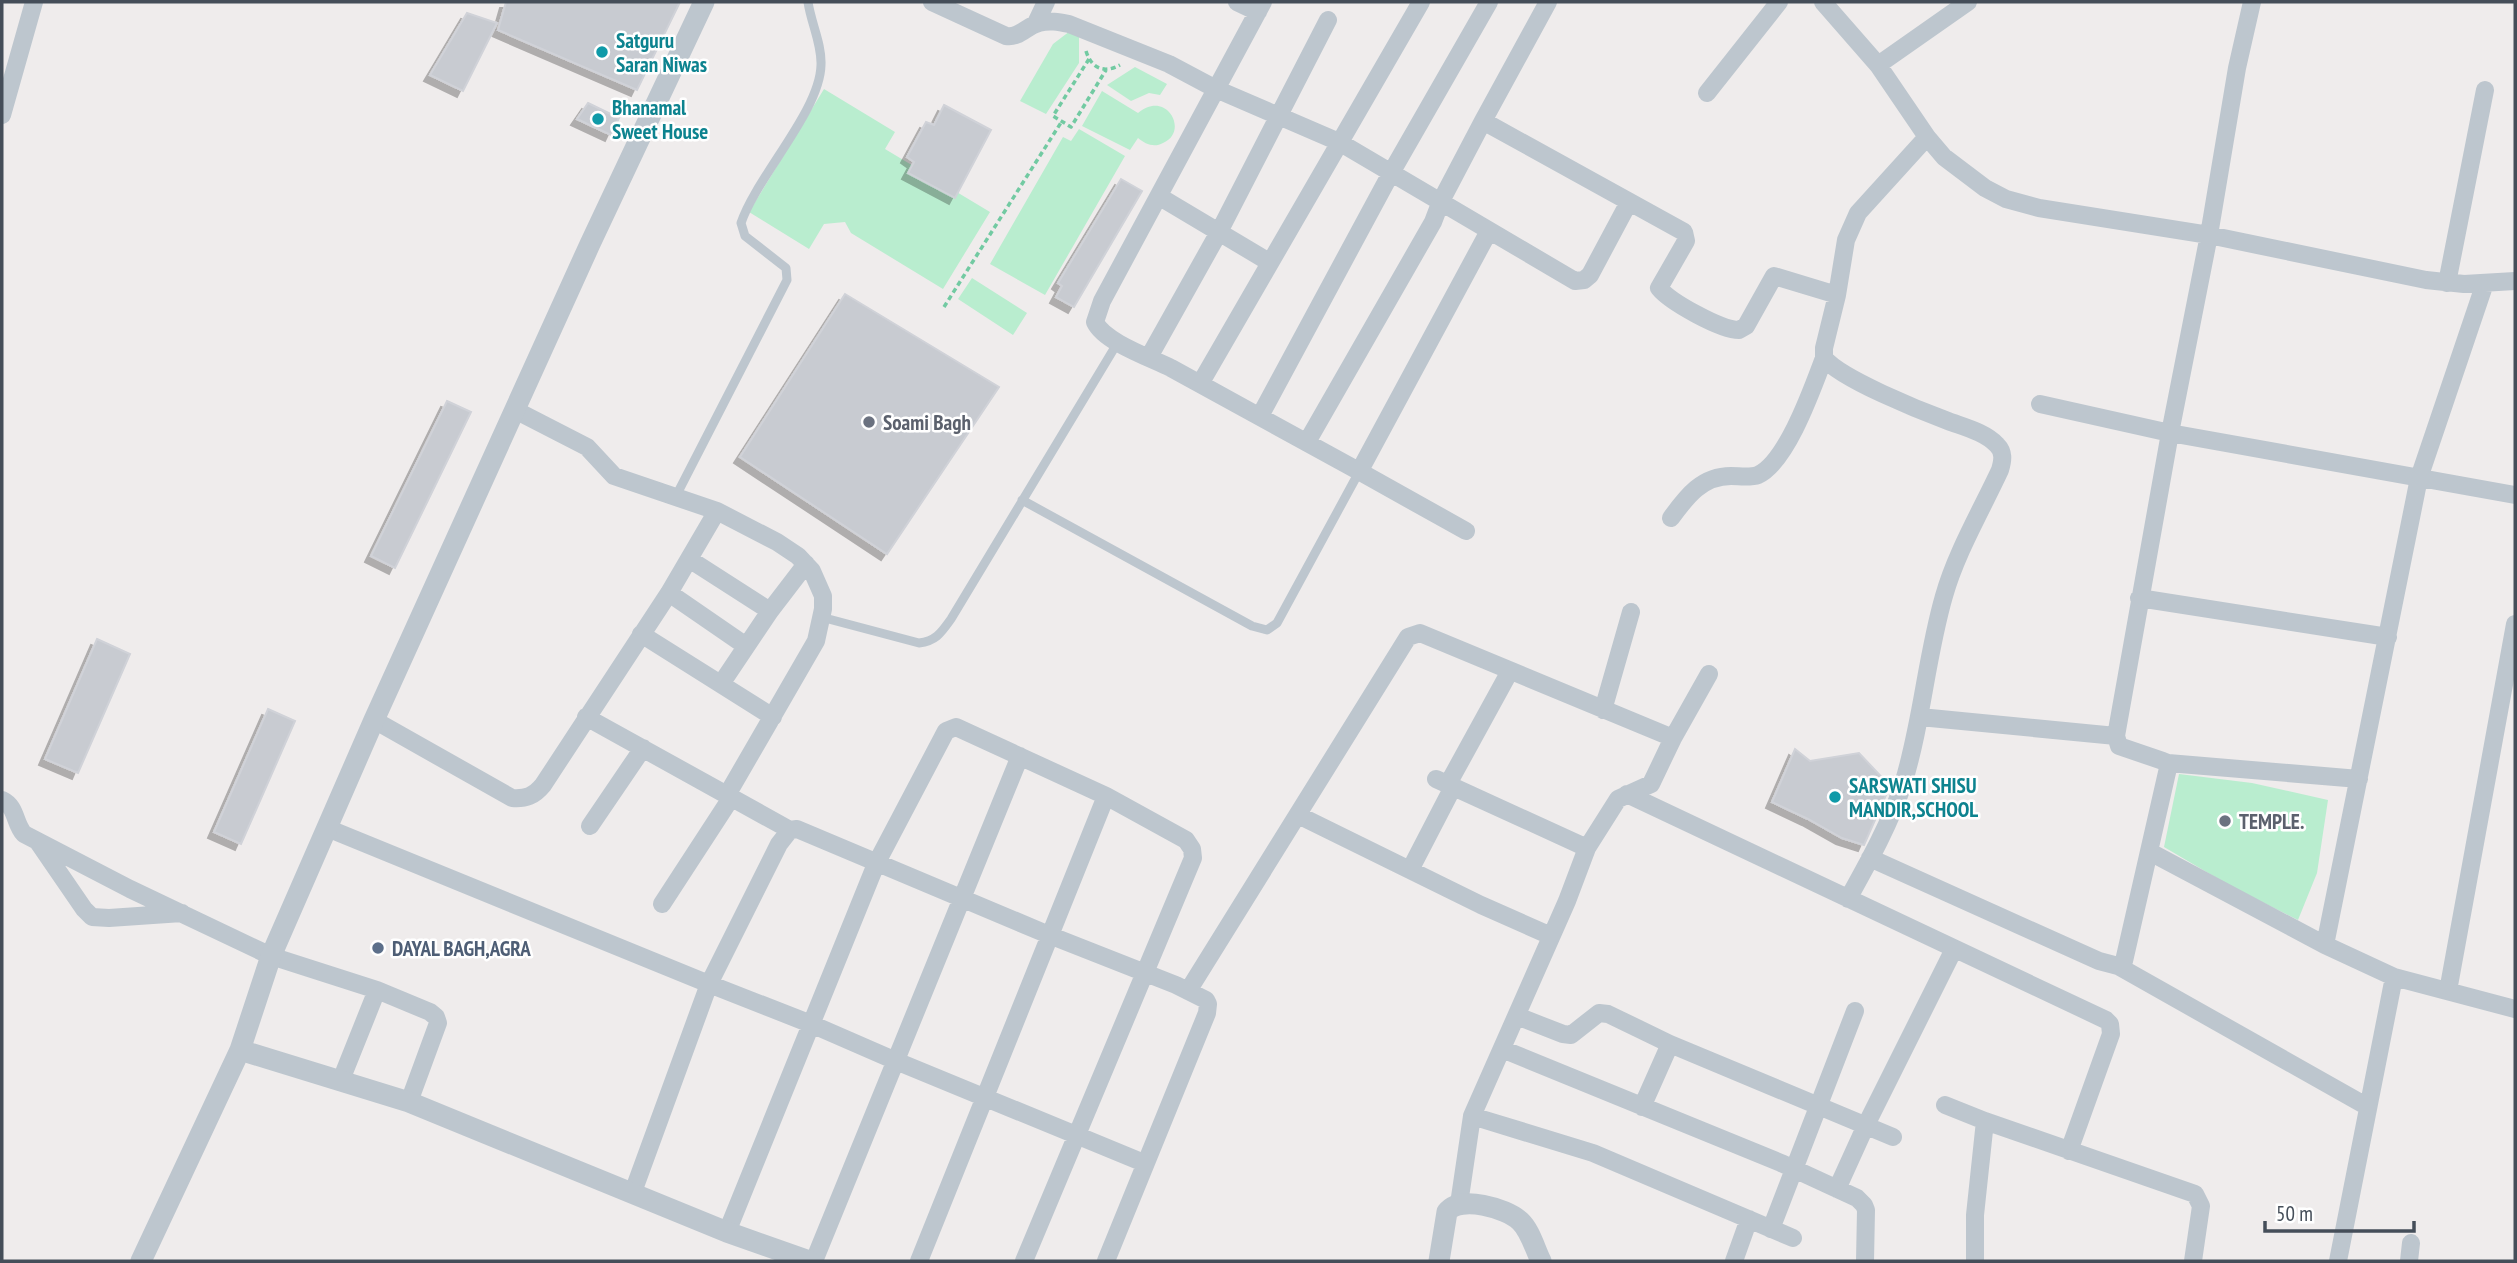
<svg xmlns="http://www.w3.org/2000/svg" width="2517" height="1263" viewBox="0 0 2517 1263" font-family="'PT Sans Narrow',sans-serif">
	<style>
		.green { fill: #b9edcf }
		.building { fill: #c8cbd1; stroke: #d0d2d8; stroke-width: 2; filter: url(#shadow) }
		.lines { fill: none; stroke-linecap: round; stroke-linejoin: round }
		.path { stroke: #72caa2; stroke-width: 3.5; stroke-dasharray: 5 3.5; stroke-linecap: butt }
		.service { stroke: #bdc6ce; stroke-width: 9 }
		.minor { stroke: #bdc6ce; stroke-width: 18 }
		.tertiary { stroke: #bdc6ce; stroke-width: 21 }
		.culture-dot { fill: #0f9aa8; stroke: #fff; stroke-width: 2.5 }
		.worship-dot { fill: #6b7280; stroke: #fff; stroke-width: 2.5 }
		.service-dot { fill: #5c6f8a; stroke: #fff; stroke-width: 2.5 }
		.labels { text-anchor: middle; dominant-baseline: central; stroke-width: 5; stroke-linejoin: round; paint-order: stroke }
		.culture-label { font-size: 21px; font-weight: bold; fill: #0d838f; stroke: #fff; text-anchor: start }
		.worship-label { font-size: 21px; font-weight: bold; fill: #5b616d; stroke: #fff; text-anchor: start }
		.service-label { font-size: 21px; font-weight: bold; fill: #4e5e75; stroke: #fff; text-anchor: start }
	</style>
	<defs>
		<filter id="shadow"><feDropShadow dx="-6" dy="6" stdDeviation="0" flood-color="#0004"/></filter>
	</defs>
	<rect width="100%" height="100%" fill="#efecec"/>
	<path class="green" d="M1070 31 1079 36V63L1046 114 1020 101 1053 44Z
		M1135 67 1167 84 1160 95 1149 93 1131 101 1107 85Z
		M824 89 895 132 885 149 990 212 943 289 851 233 845 222 824 224 809 249 749 212Z
		M1102 91 1138 113C1166 89 1190 131 1163 143 1154 148 1145 144 1138 138L1130 150 1082 126Z
		M1079 129 1125 156 1045 295 990 264 1063 137 1071 141Z
		M972 278 1027 313 1013 335 958 299Z
		M2179 774 2252 783 2328 800 2317 873 2298 920 2232 887 2164 847Z"/>
	<path class="building" d="M506 2H680L637 90 498 30Z
		M467 13 497 23 463 91 430 75Z
		M588 103 619 118 611 135 577 119Z
		M944 105 991 130 955 198 908 173 914 162 907 157 926 122 934 125Z
		M1121 179 1142 191 1074 307 1056 297 1062 286 1058 283Z
		M845 294 999 387 887 554 740 457Z
		M447 401 471 412 395 568 371 556Z
		M97 639 130 654 78 773 45 759Z
		M268 709 295 721 241 844 214 832Z
		M1795 749 1810 761 1859 753 1890 786 1864 845 1842 838 1808 819 1772 802Z"/>
	<g class="lines">
		<path class="path" d="M1086 51C1091 68 1104 74 1120 65
			M1089 59 1053 116 1071 127 1106 70
			M944 307 1062 121"/>
		<path class="service" d="M676 496 787 280 786 268 745 236 741 223C757 176 820 111 821 65 822 44 811 23 808 2
			M1022 500 1252 626 1267 630 1277 623 1359 472
			M821 617 919 643C936 641 941 633 951 619L1118 342"/>
		<path class="minor" d="M932 2 1006 36C1020 38 1026 26 1039 23 1049 20 1059 22 1069 24L1169 64 1216 89 1339 142 1575 281 1584 280 1590 275 1629 202
			M1237 2 1258 12
			M1263 2 1102 301 1095 322C1104 342 1151 358 1171 368 1270 422 1368 476 1466 531
			M1823 2 1878 65 1927 137 1944 157 1985 188 2006 199 2039 208 2209 235 2426 280 2464 284 2515 281
			M1036 23 1046 2
			M1878 65 1968 2
			M1707 93 1779 2
			M2 115 34 2
			M1483 121 1684 232 1686 241 1659 288C1670 302 1721 330 1739 330L1746 326 1774 276 1837 295
			M1160 197 1269 262
			M2447 283 2485 90
			M1149 357 1219 232 1328 20
			M1200 384 1421 2
			M2040 404 2170 433 2515 495
			M515 410 587 447 614 476 717 511 777 542 798 556 812 571 823 596V609L816 641 727 795
			M1260 416 1391 173 1489 2
			M1307 442 1433 222 1441 201 1483 121 1548 2
			M1359 472 1489 231
			M1671 518C1687 496 1702 476 1731 476 1739 476 1750 478 1758 475 1787 462 1813 387 1824 358
			M689 559 770 611
			M669 593 746 646
			M2139 598 2388 637
			M641 634 773 717
			M721 684 770 611 806 564
			M1603 710 1631 612
			M586 717 790 830
			M1920 717 2116 736
			M374 720 512 798C526 799 534 796 543 785L669 593 717 511
			M2168 763 2359 779
			M1436 779 1587 848
			M1448 784 1510 671
			M1627 794 2106 1020 2110 1024 2111 1034 2069 1151
			M2 800C17 807 14 823 24 834L130 889 271 956 377 990 430 1012 436 1017 438 1023 409 1102
			M1298 815 1481 905 1551 936
			M590 826 643 748
			M327 828 709 984 811 1024 896 1061 1144 1163
			M38 842 84 909 92 917 109 918 182 913
			M2150 852 2325 945 2394 977 2515 1009
			M1870 858 2099 961 2118 966 2124 961 2168 768V763L2163 761 2119 746 2116 736 2170 433 2209 235 2237 68 2252 2
			M1410 870 1453 787
			M1848 899C1868 863 1890 824 1903 784 1922 723 1926 658 1944 596 1956 553 1981 511 2000 470 2003 460 2004 452 1997 445 1985 432 1964 427 1948 421 1921 411 1841 379 1824 358V348L1837 295 1846 240 1858 213 1927 137
			M662 904 731 798
			M2325 945 2419 478 2485 283
			M2118 966 2368 1107
			M1188 991 1408 637 1420 633 1673 738
			M2448 991 2515 624
			M1517 1016 1563 1034 1571 1035 1599 1013 1608 1014 1670 1044 1893 1137
			M1502 1049 1781 1163 1857 1198 1864 1205 1866 1210 1865 1261
			M341 1080 377 990
			M1945 1105 1985 1121 2195 1194 2201 1206 2193 1261
			M1642 1107 1670 1044
			M1472 1116 1593 1153 1793 1238
			M1837 1189 1866 1125 1954 949
			M633 1192 709 984 779 844 790 830 797 829 1049 935 1176 985 1206 1000 1208 1004 1207 1013 1106 1261
			M1459 1204 1472 1116 1567 901 1587 848 1618 799 1651 784 1673 738 1709 674
			M1771 1229 1855 1011
			M727 1232 876 864 946 731 956 727 1106 796 919 1261
			M814 1261 1020 756
			M1024 1261 1193 858 1192 849 1186 840 1106 796
			M1734 1261 1749 1219
			M1975 1261V1215L1985 1121
			M2338 1261 2394 977
			M2409 1261 2411 1243"/>
		<path class="tertiary" d="M240 1050 409 1102 727 1232 809 1261
			M141 1261 240 1050 271 956 374 720 590 244 704 2
			M1439 1261 1447 1212C1460 1195 1506 1208 1520 1221 1530 1230 1535 1249 1541 1261"/>
	</g>
	<g class="culture-dot">
		<circle cx="602" cy="52" r="7"/>
		<circle cx="598" cy="119" r="7"/>
		<circle cx="1835" cy="797" r="7"/>
	</g>
	<g class="worship-dot">
		<circle cx="869" cy="422" r="7"/>
		<circle cx="2225" cy="821" r="7"/>
	</g>
	<circle class="service-dot" cx="378" cy="948" r="7"/>
	<g class="labels">
		<g class="culture-label">
			<text x="616" y="40">Satguru<tspan x="616" dy="24">Saran Niwas</tspan></text>
			<text x="612" y="107">Bhanamal<tspan x="612" dy="24">Sweet House</tspan></text>
			<text x="1849" y="785">SARSWATI SHISU<tspan x="1849" dy="24">MANDIR,SCHOOL</tspan></text>
		</g>
		<g class="worship-label">
			<text x="883" y="422">Soami Bagh</text>
			<text x="2239" y="821">TEMPLE.</text>
		</g>
		<g class="service-label">
			<text x="392" y="948">DAYAL BAGH,AGRA</text>
		</g>
	</g>
	<rect width="2517" height="1263" fill="none" stroke="#454e59" stroke-width="7"/>
	<path d="M2265 1221v10h149v-10" fill="none" stroke="#454e59" stroke-width="3.5"/>
	<text x="2276" y="1221" font-size="21" fill="#454e59" stroke="#ffffff" stroke-width="5" paint-order="stroke">50 m</text>
</svg>
